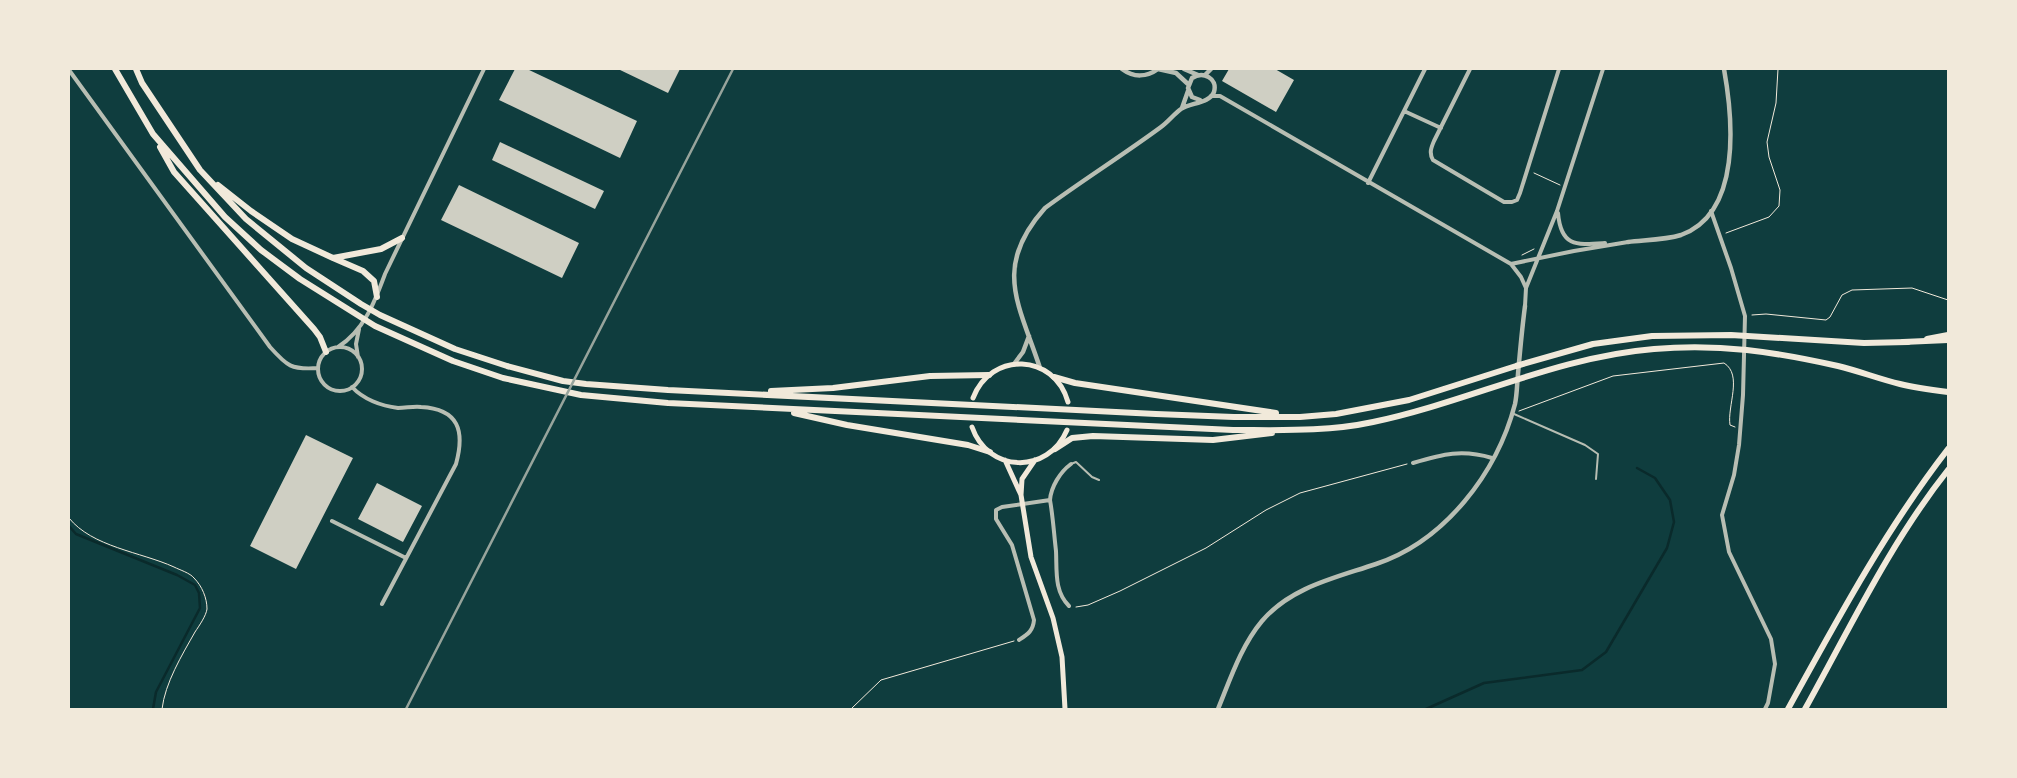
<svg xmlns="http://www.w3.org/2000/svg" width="2017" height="778" viewBox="0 0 2017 778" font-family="'DejaVu Sans',sans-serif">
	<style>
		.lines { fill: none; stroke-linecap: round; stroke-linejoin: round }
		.stream { stroke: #0a2a2b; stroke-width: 2.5 }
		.building { fill: #cfcfc3 }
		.path { stroke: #f1e9da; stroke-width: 1 }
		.service { stroke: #b8beb3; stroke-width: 2 }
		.minor { stroke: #b8beb3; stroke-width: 4 }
		.tertiary { stroke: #b8beb3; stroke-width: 4.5 }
		.secondary { stroke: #f1e9da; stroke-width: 5 }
		.trunk { stroke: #f1e9da; stroke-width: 6 }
		.motorway { stroke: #f1e9da; stroke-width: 6 }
		.rail { stroke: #97a49c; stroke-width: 2.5 }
	</style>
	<rect width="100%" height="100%" fill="#0f3d3e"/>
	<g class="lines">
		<path class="stream" d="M69 526 76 534 177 575 195 585 199 593 200 608 156 692 153 709
			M1426 709 1484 683 1582 670 1606 652 1667 548 1674 522 1670 500 1655 478 1637 468"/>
	</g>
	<path class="building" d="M515 69H527L637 121 620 158 499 100Z
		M618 69H680L668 93Z
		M1229 69H1275L1294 80 1276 112 1222 81Z
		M500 142 604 191 595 209 492 160Z
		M459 185 579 243 562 278 441 220Z
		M306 435 353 458 296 569 250 546Z
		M377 483 422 506 403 542 358 519Z"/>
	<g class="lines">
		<path class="path" d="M1534 173 1560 185
			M1726 233 1769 217 1779 206 1780 190 1769 157 1767 142 1776 103 1778 69
			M1522 255 1534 249
			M1752 315 1766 314 1826 320 1830 317 1842 295 1852 290 1912 288 1948 300
			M1519 411 1613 376 1724 363C1743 375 1727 406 1730 425L1735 427
			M69 518C92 547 141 552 174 567 180 570 190 573 194 578 202 586 207 598 207 609 206 616 199 626 195 632 182 655 165 683 162 709
			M1076 607 1088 605 1120 591 1206 548 1266 510 1300 493 1407 464
			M851 709 881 680 1014 641"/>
		<path class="service" d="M1514 414 1585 445 1598 454 1596 479
			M1071 464 1076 462 1092 477 1099 480"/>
		<path class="minor" d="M1470 69 1434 141C1431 148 1429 153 1433 160L1504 202H1512L1517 200 1520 193 1559 69
			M69 70 270 347C287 366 291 370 318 368
			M1211 96H1220L1511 264 1521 277 1526 288
			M1404 111 1441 128
			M1368 183 1425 69
			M1711 211 1731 268 1745 316 1743 395 1739 445 1734 475 1722 515 1729 552 1771 639 1775 664 1768 703 1765 709
			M1558 213C1561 247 1576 245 1605 243
			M1511 264 1574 251 1628 242
			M1525 306 1526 288 1557 211 1603 69
			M338 347C364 331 375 301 385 274L484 69
			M318 369a22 22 0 1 1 44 0a22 22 0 1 1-44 0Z
			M358 357 356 344 359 329
			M352 387C363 399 381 406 398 408 406 408 414 406 421 407 459 409 465 431 456 464L382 604
			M1413 463C1443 454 1462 449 1492 458
			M332 521 406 558
			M1069 606C1054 591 1057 571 1056 551 1054 534 1053 517 1050 500 1051 487 1060 472 1071 464
			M1019 640C1028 634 1033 631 1034 620L1012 545 996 519V510L1002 507 1050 500"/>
		<path class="tertiary" d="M1122 69C1134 78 1147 77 1158 69
			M1158 69 1176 73 1189 85
			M1184 69 1198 75
			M1205 75 1211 69
			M1182 108 1188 91
			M1628 242C1645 240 1665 240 1681 235 1742 213 1733 119 1724 69
			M1014 364 1023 352 1029 336
			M1040 368C1019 304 992 267 1045 208 1083 180 1123 155 1161 127 1168 122 1174 114 1181 109 1190 103 1210 103 1214 92 1218 78 1203 71 1192 78L1188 88 1192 97 1200 100
			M1218 709C1230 680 1241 646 1262 621 1291 587 1335 578 1376 564 1445 541 1497 473 1515 404 1517 395 1517 384 1518 374 1520 351 1522 329 1525 306"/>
		<path class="secondary" d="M973 398C991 351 1054 353 1068 402
			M972 427C988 473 1048 475 1067 430
			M1005 460 1021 495 1031 557 1053 618 1062 657 1065 709
			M1021 495 1022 479 1035 460"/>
		<path class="trunk" d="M115 69 153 134 225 217 261 250 300 279 375 326 453 361 503 378 581 395 668 403 1233 430C1280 430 1327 432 1373 422 1468 402 1556 357 1654 349 1719 343 1775 352 1838 366 1859 371 1879 379 1900 384 1916 388 1932 390 1948 392
			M136 69 142 83 200 170 246 219 306 268 361 304 380 315 455 349 507 366 563 381 586 384 668 390 1156 414 1234 417H1300L1336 414 1409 400 1516 366 1593 344 1652 336 1731 335 1864 343 1908 342
			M160 147 174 172 314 329 320 337 326 352
			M218 185 251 211 292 239 333 258 381 249 402 238
			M333 258 363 271 374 281 377 297
			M1927 339 1948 335
			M1054 377 1075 383 1276 413
			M771 391 833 388 930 376 989 375
			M794 413 847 425 968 445 990 452
			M1055 449 1072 438 1093 436 1213 440 1272 433"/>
		<path class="motorway" d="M1903 342 1948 340
			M1788 709C1837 620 1886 529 1948 449
			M1805 709C1850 628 1890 543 1948 470"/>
		<path class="rail" d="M406 709 733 69"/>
	</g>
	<rect width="2017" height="778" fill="none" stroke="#f1e9da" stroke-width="140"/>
</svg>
